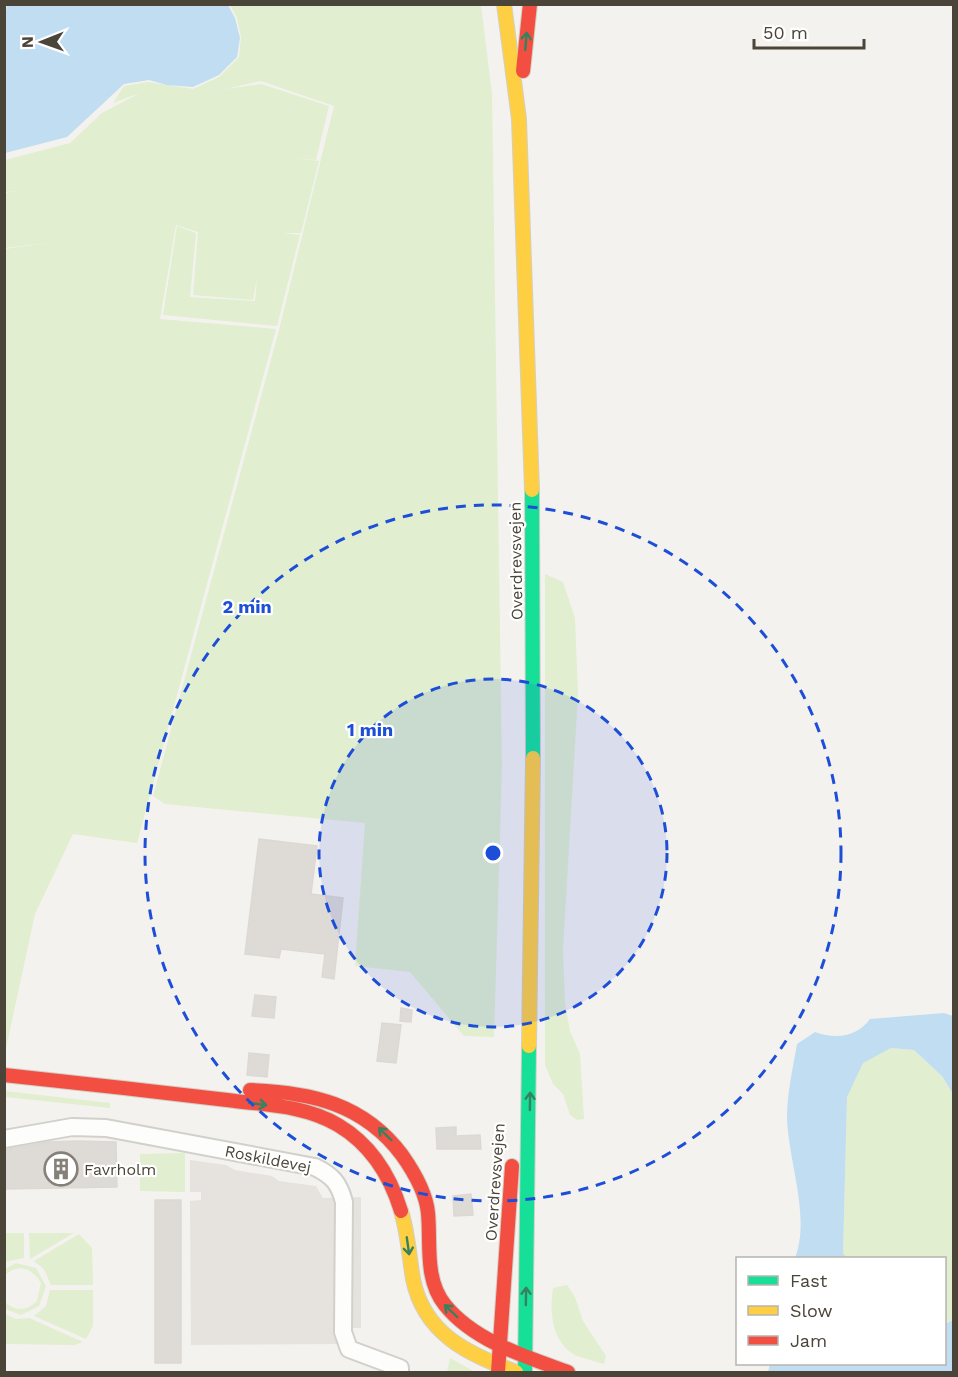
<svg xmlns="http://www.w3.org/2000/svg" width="958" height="1377" viewBox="0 0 958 1377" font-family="'Work Sans',sans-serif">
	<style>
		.green { fill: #e1eecf }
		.parking { fill: #e6e3df }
		.water { fill: #c0ddf1 }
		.building { fill: #dedbd6; stroke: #dcd9d4; stroke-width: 1.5 }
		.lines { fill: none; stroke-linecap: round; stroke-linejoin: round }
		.street-casing { stroke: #d2d0cb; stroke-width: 20 }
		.fast-casing { stroke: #d3cfc5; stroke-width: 16 }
		.slow-casing { stroke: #d3cfc5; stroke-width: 16 }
		.jam-casing { stroke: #d3cfc5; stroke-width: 16 }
		.street { stroke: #fdfdfc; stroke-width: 16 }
		.fast { stroke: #16e098; stroke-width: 14 }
		.slow { stroke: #ffcf43; stroke-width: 14 }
		.jam { stroke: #f24e42; stroke-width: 14 }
		.oneway { stroke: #36825f }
		.ring { fill: none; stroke: #1d4ed8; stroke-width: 3; stroke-dasharray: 10 8 }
		.labels { text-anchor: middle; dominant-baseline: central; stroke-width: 4.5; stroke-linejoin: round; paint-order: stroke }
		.street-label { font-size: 16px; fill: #4b4439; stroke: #fff }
		.poi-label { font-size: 16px; fill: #4b4439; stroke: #fff; text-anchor: start }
		.centre { fill: #1d4ed8; stroke: #fff; stroke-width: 3 }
		.ring-label { font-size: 18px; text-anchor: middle; font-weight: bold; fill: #1d4ed8; stroke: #fff; stroke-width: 4.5; stroke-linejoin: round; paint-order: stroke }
	</style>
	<rect width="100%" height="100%" fill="#f4f2ee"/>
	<path class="green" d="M230 5H481L492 94 502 766 494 1037 464 1036 410 972 355 966 365 823 165 804 153 796 279 330 334 106 261 81 225 89 261 84 329 106 316 160 288 157 319 161 301 233H283L300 235 277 326 163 315 177 226 196 233 190 297 255 301 257 278 253 300 193 295 198 232 176 225 160 319 276 329 137 843 73 834 35 914 5 1053V249L48 243 5 248V193L17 191 5 192V160L70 143 102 113 140 93 113 103 124 86 148 82 193 89 219 77 239 57 241 37 237 18Z
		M545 574 563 582 575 618 578 694 563 950 565 1004 570 1031 580 1054 584 1119 577 1120 570 1115 563 1094 553 1084 545 1065Z
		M891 1048 914 1050 942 1076 953 1094V1320L945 1324 944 1258H848L843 1255 847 1097 863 1062Z
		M5 1091 110 1103V1108L5 1097Z
		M185 1153V1192L140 1191V1154Z
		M5 1233H24V1258L5 1262Z
		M29 1233H74L30 1259Z
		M79 1234 92 1248 93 1285H51L44 1269 34 1261Z
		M16 1263 36 1268 46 1286 39 1306 21 1315 5 1309V1302C16 1312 26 1311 37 1301L41 1283C32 1268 19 1263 5 1275V1269Z
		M567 1285 575 1297 583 1321 606 1356 604 1364C595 1361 585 1359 577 1356 552 1344 549 1312 553 1288Z
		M50 1290H93V1326L86 1339 34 1316 46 1306Z
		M5 1314 16 1319 29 1318 83 1342 74 1345 5 1344Z
		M450 1358 475 1372H447Z"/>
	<path class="parking" d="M190 1160 226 1165 235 1170 272 1176 279 1181 316 1186 323 1198 361 1197V1328H350V1344L191 1345 190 1201 201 1200V1192H190Z"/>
	<path class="water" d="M7 5H228L235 18 240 38 237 57 219 75 193 87 167 85 149 80 124 84 67 137 5 153 4 24Z
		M944 1013 953 1016V1094L942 1076 914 1050 891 1048 863 1063 847 1097 843 1254 848 1258H795C811 1217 788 1161 787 1117 787 1093 793 1067 797 1044L815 1032C835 1039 856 1038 870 1019Z
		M953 1320V1370L949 1372H768L770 1364H944L945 1324Z"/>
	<path class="building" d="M259 839 317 846 311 894 343 898 334 979 322 977 325 954 281 949 279 958 245 954Z
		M255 995 276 997 274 1018 252 1016Z
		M401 1008 412 1010 411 1022 400 1021Z
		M382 1023 401 1025 396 1063 377 1061Z
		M249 1053 269 1055 267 1077 247 1075Z
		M456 1127V1136L480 1135 481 1149H437L436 1128Z
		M77 1141 116 1142 117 1187 4 1189V1150L48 1142Z
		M471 1194 473 1215 454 1216 453 1196Z
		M155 1200H181V1363H155Z"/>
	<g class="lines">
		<g class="street-casing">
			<path id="street" d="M4 1139 72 1127 106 1128 315 1167C333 1176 339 1183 344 1202L343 1332 349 1349 400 1368V1372"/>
		</g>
		<g class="fast-casing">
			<path id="fast" d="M532 490 533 758
				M525 1372 529 1046"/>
		</g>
		<g class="slow-casing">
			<path id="slow" d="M504 4 519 119 532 490
				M529 1046 533 758
				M401 1211C408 1233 409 1256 413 1279 424 1334 468 1354 516 1372"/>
		</g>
		<g class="jam-casing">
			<path id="jam" d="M523 71 530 4
				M4 1075C78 1083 153 1091 227 1100 264 1105 305 1105 338 1125 370 1144 390 1175 401 1211
				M250 1090C311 1092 364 1104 402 1155 414 1172 426 1192 428 1213 431 1243 424 1279 445 1305 474 1341 526 1357 568 1372
				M498 1372 512 1166"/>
		</g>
		<use href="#street" class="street"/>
		<use href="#fast" class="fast"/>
		<use href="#slow" class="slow"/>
		<use href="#jam" class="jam"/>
	</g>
	<defs><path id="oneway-shaft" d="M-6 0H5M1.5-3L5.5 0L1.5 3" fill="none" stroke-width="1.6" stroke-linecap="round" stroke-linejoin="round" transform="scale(1.5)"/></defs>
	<g class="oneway">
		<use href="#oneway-shaft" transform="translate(526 41) rotate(-85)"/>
		<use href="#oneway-shaft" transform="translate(530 1101) rotate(-89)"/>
		<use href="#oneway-shaft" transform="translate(258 1104) rotate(8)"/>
		<use href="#oneway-shaft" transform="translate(385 1134) rotate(-136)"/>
		<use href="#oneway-shaft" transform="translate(408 1246) rotate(82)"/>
		<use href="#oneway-shaft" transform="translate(526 1296) rotate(-89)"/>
		<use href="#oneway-shaft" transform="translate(451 1311) rotate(-136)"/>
	</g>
	<circle cx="493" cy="853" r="174" fill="#1d4ed8" fill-opacity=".12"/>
	<g class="ring">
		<circle cx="493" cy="853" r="174"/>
		<circle cx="493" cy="853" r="348"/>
	</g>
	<defs>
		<g id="building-ring" transform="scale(1.725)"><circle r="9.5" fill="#fff" stroke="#868178" stroke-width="1.5"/><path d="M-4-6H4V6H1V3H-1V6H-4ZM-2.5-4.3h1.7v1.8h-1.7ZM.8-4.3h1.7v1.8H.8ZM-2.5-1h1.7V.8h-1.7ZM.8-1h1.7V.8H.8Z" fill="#868178"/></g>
	</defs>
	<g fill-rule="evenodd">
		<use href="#building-ring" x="61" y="1169"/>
	</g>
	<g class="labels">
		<g class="street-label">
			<text transform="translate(516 561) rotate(-91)">Overdrevsvejen</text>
			<text transform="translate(268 1159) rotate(11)">Roskildevej</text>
			<text transform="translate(495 1182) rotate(-86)">Overdrevsvejen</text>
		</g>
		<g class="poi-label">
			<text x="84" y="1169">Favrholm</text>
		</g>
	</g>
	<circle cx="493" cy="853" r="9" class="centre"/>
	<g class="ring-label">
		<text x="247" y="613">2 min</text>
		<text x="370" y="736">1 min</text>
	</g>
	<rect width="958" height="1377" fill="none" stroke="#4b4439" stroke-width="12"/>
	<rect x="736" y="1257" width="210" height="108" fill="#ffffff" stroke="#b7b4b0" stroke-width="1.5"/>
	<rect x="748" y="1276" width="30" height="9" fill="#16e098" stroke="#b7b4b0" stroke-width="1.5"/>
	<text x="790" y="1287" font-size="18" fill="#4b4439">Fast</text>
	<rect x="748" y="1306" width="30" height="9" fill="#ffcf43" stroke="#b7b4b0" stroke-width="1.5"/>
	<text x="790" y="1317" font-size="18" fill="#4b4439">Slow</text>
	<rect x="748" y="1336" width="30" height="9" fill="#f24e42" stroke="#b7b4b0" stroke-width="1.5"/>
	<text x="790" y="1347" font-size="18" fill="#4b4439">Jam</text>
	<g transform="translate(42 42) rotate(269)" stroke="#ffffff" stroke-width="4.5" paint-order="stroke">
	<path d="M0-4.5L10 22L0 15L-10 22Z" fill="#4b4439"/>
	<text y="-9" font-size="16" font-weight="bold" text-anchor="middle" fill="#4b4439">N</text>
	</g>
	<path d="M754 39v9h110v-9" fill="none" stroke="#4b4439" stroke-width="3"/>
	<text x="763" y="39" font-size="18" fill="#4b4439" stroke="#ffffff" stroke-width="4.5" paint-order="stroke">50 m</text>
</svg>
